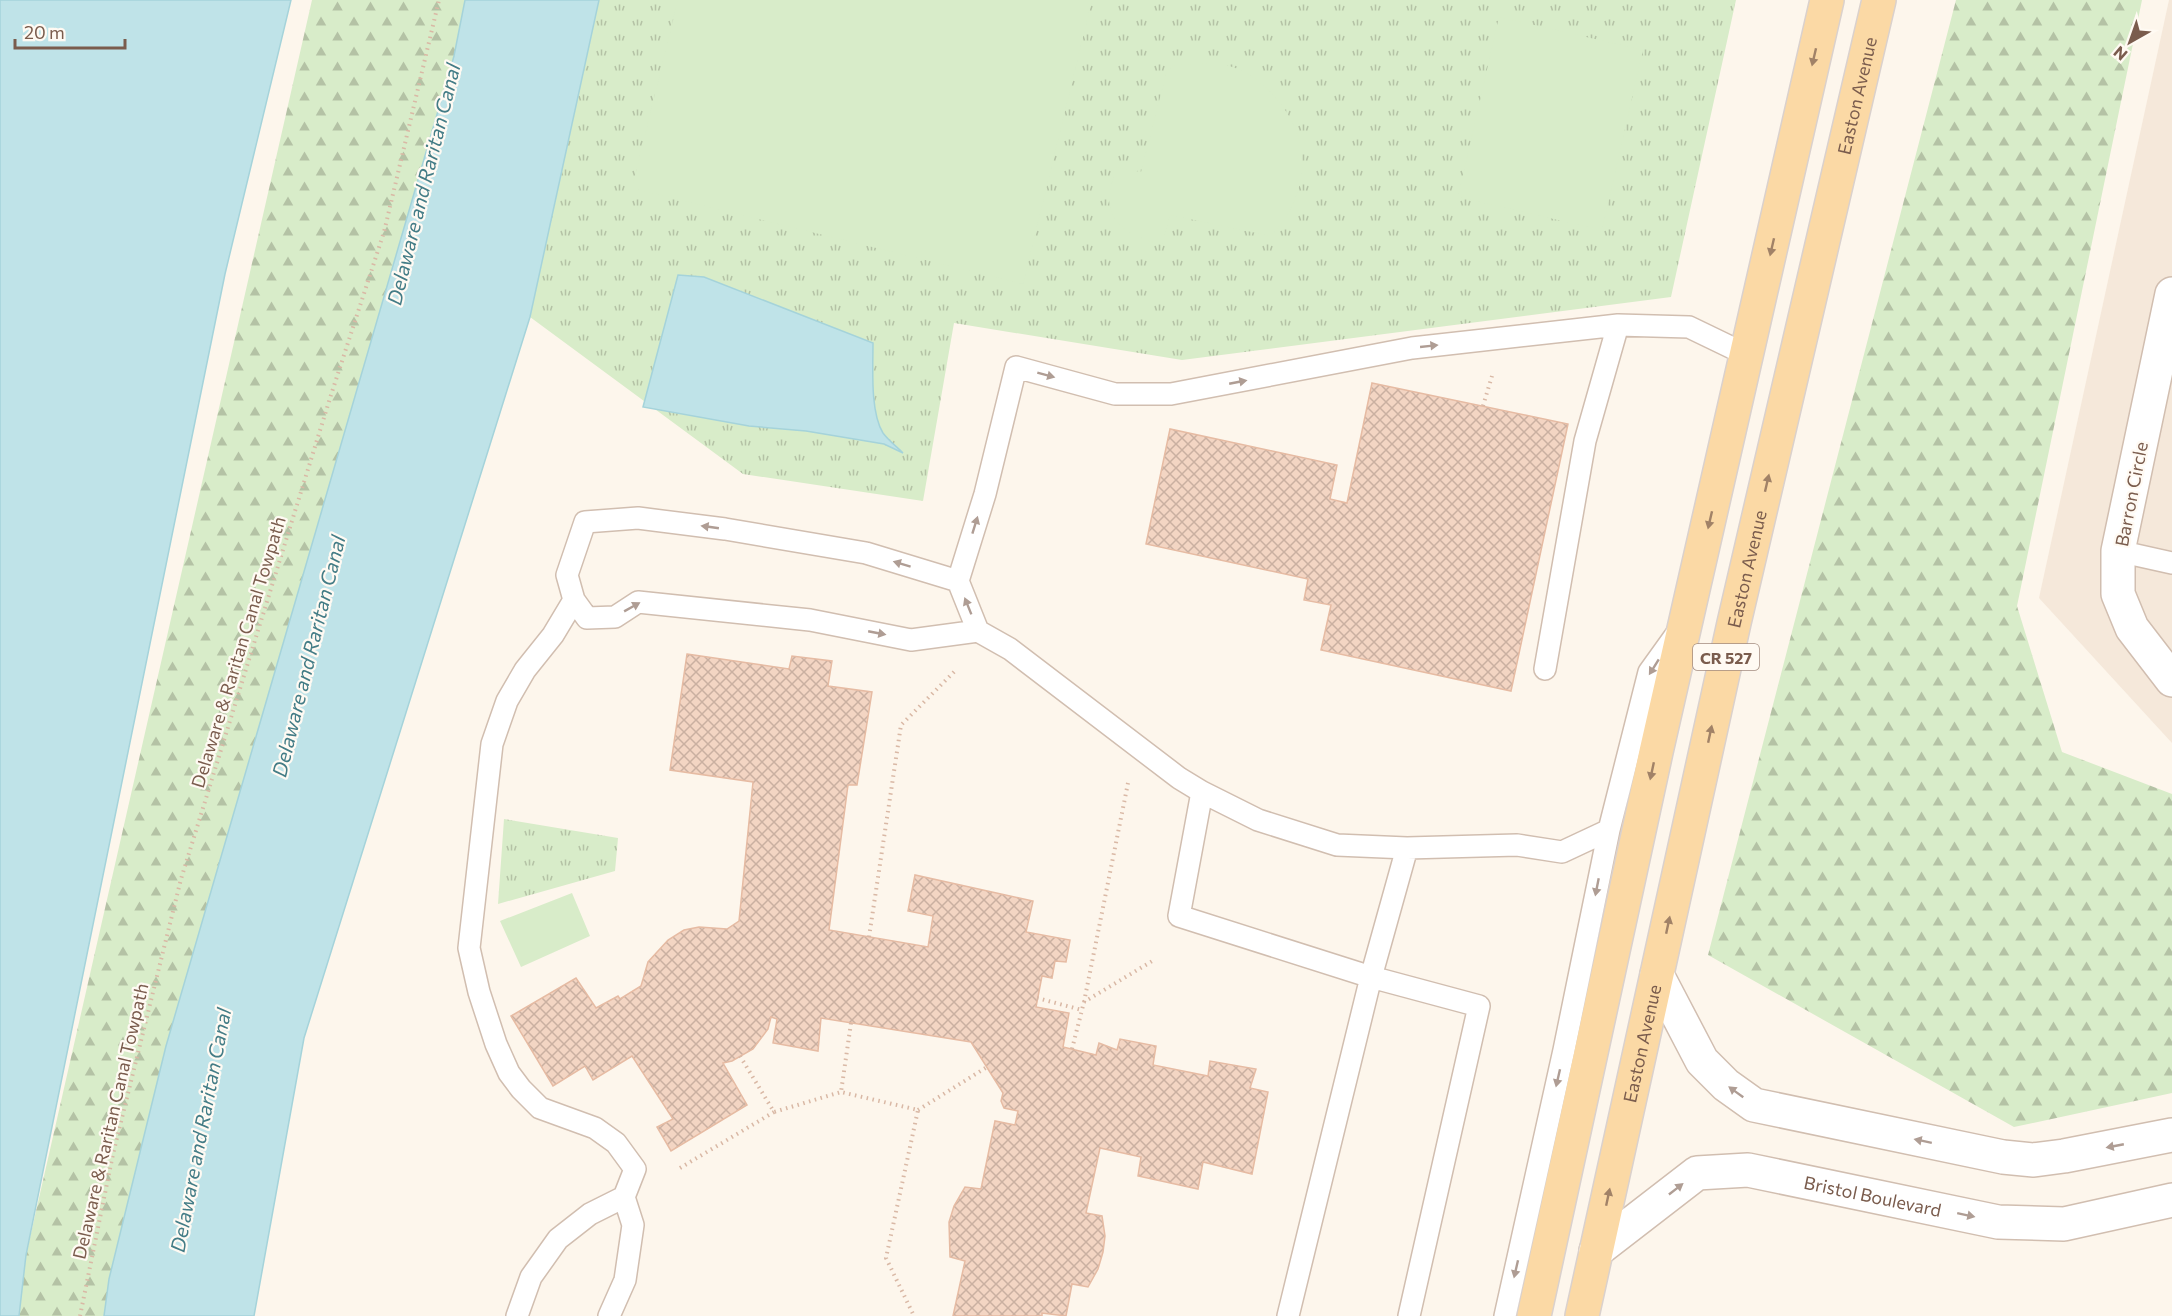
<svg xmlns="http://www.w3.org/2000/svg" width="2172" height="1316" viewBox="0 0 2172 1316" font-family="Commissioner,sans-serif">
	<style>
		.residential { fill: #f5e8da }
		.grass { fill: url(#grass-tufts) }
		.forest { fill: url(#forest-firs) }
		.pitch { fill: #d8ecc9 }
		.water { fill: #bfe3e8; stroke: #a5d3da; stroke-width: 1.5 }
		.building { fill: url(#building-cross-hatch); stroke: #e6bba3; stroke-width: 1.5 }
		.lines { fill: none; stroke-linecap: round; stroke-linejoin: round }
		.service-casing { stroke: #d1beb0; stroke-width: 24 }
		.minor-casing { stroke: #d1beb0; stroke-width: 36 }
		.primary-casing { stroke: #dad1cd; stroke-width: 36 }
		.path { stroke: #d9b8a5; stroke-width: 4; stroke-dasharray: 1.5 4.5; stroke-linecap: butt }
		.service { stroke: #fff; stroke-width: 21 }
		.minor { stroke: #fff; stroke-width: 33 }
		.primary { stroke: #fbd9a5; stroke-width: 33 }
		.oneway { fill: #a18267 }
		.oneway2 { fill: #af9d94 }
		.labels { text-anchor: middle; dominant-baseline: central; stroke-width: 4.5; stroke-linejoin: round; paint-order: stroke }
		.shield { fill: #fffaf3; stroke: #a28b7f; stroke-width: 1.5 }
		.shield-label { font-size: 16px; font-weight: bold; fill: #7a5c4d }
		.street-label { font-size: 18px; fill: #7a5c4d; stroke: #fffaf3 }
		.water-label { font-size: 20px; font-style: italic; fill: #437c86; stroke: #fffaf3 }
	</style>
	<defs>
		<pattern id="grass-tufts" width="24" height="20" patternUnits="userSpaceOnUse" patternTransform="scale(1.5)"><rect width="24" height="20" fill="#d8ecc9"/><path d="M3 7l-1-3M5 7V3M7 7l1-3M15 17l-1-3M17 17v-4M19 17l1-3" fill="none" stroke="#b4c2a5"/></pattern>
		<pattern id="forest-firs" width="22" height="20" patternUnits="userSpaceOnUse" patternTransform="scale(1.5)"><rect width="22" height="20" fill="#d8ecc9"/><path d="M5 1l3.5 6h-7zM16 11l3.5 6h-7z" fill="#b4c2a5"/></pattern>
		<pattern id="building-cross-hatch" width="8" height="8" patternUnits="userSpaceOnUse" patternTransform="scale(1.5)"><rect width="8" height="8" fill="#f3d5c3"/><path d="M0 0l8 8M0 8l8-8" fill="none" stroke="#cab0a1"/></pattern>
	</defs>
	<rect width="100%" height="100%" fill="#fdf6ec"/>
	<path class="residential" d="M2169 0H2172V743L2039 598Z"/>
	<path class="grass" d="M599 0H1736L1671 297 1182 360 954 323 923 501 743 474 530 317Z
		M504 819 618 838 615 871 498 904Z"/>
	<path class="forest" d="M312 0H465L454 56 166 1046 109 1279 104 1316H19L26 1255Z
		M1956 0H2142L2017 606 2062 752 2172 794V1093L2014 1127 1708 955Z"/>
	<path class="pitch" d="M678 0H1092L1023 284 632 188Z
		M1499 17 1643 50 1602 230 1458 197Z
		M1192 64C1202 64 1213 63 1224 65 1243 68 1262 82 1274 96 1314 139 1310 194 1271 236L1170 215 1162 245C1139 238 1110 229 1109 199 1109 189 1114 177 1117 167L1141 172 1167 70 1176 65Z
		M572 893 590 936 521 967 500 921Z"/>
	<path class="water" d="M0 0H291L225 274 26 1255 19 1316H0Z
		M465 0H599L530 317 304 1038 254 1316H104L109 1279 166 1046 454 56Z
		M678 275 704 277 873 343C873 368 870 412 883 433 888 440 897 447 903 453L884 444 806 431 749 426 643 407Z"/>
	<path class="building" d="M1372 383 1568 424 1511 691 1321 650 1331 605 1304 600 1308 579 1146 544 1170 429 1337 465 1330 499 1347 503Z
		M687 654 789 669 792 656 832 661 828 686 872 692 857 785H848L829 930 928 947 933 916 908 911 915 875 1033 901 1026 932 1070 940 1066 962 1055 961 1052 978 1042 976 1036 1007 1069 1013 1063 1047 1096 1055 1099 1043 1117 1050 1120 1039 1156 1046 1153 1065 1208 1076 1210 1061 1256 1069 1250 1088 1268 1092 1252 1174 1203 1162 1198 1189 1138 1176 1141 1157 1100 1148 1086 1213 1102 1216 1105 1236 1103 1252 1098 1269 1088 1287 1072 1284 1066 1316 1042 1313V1316H953L965 1261 950 1257 949 1222 954 1206 965 1187 981 1189 995 1121 1015 1125 1018 1111 1004 1108 1001 1101 1003 1093 971 1042 821 1018 818 1051 773 1043 777 1019 771 1017 768 1029 753 1049 732 1061 723 1063 747 1105 671 1151 657 1127 673 1119 632 1056 593 1080 585 1066 553 1086 511 1016 576 978 596 1008 618 996 620 999 641 986 648 962 668 940 684 930 699 927 727 929 739 921 753 782 670 770Z"/>
	<g class="lines">
		<g class="service-casing">
			<path id="service" d="M2118 551 2172 563
				M958 581 866 553 725 529 638 518 585 522 567 575 574 600 587 618 615 617 638 602 810 620 911 640 978 631
				M574 600 553 635 525 670 507 701 492 744 469 948 479 992 496 1044 509 1073 521 1089 540 1108 595 1128 616 1143 635 1169 624 1197 633 1225 625 1280 609 1316
				M1545 669 1585 441 1618 325
				M1202 792 1179 916 1371 977 1479 1006 1409 1316
				M1609 830 1562 852 1517 845 1407 848 1337 845 1258 820 1202 792 1179 778 1010 649 978 631 958 581 985 494 1016 367 1115 394H1171L1412 348 1618 325 1689 327 1747 355
				M517 1316 531 1277 558 1239 590 1214 624 1197
				M1288 1316 1371 977 1407 848
				M1505 1316 1564 1050 1609 830 1649 672 1677 633"/>
		</g>
		<g class="minor-casing">
			<g id="minor">
				<path d="M2172 294 2118 551V594L2132 628 2172 680"/>
				<path d="M1657 975 1702 1061 1726 1085 1754 1105 2003 1157 2034 1160 2064 1156 2172 1135"/>
				<path id="s1" d="M1596 1251 1697 1173 1748 1170 1998 1222 2064 1224 2172 1200"/>
			</g>
		</g>
		<g class="primary-casing">
			<g id="primary">
				<path d="M1534 1316 1656 752 1827 0"/>
				<path id="s2" d="M1582 1316 1734 623 1879 0"/>
			</g>
		</g>
		<path class="path" d="M1483 406 1492 376
			M869 937 901 725 957 669
			M1037 998 1082 1010
			M1084 1002 1128 783
			M851 1023 841 1092 918 1110 886 1258 914 1316
			M1072 1049 1084 1002 1154 960
			M740 1056 774 1112 841 1092
			M918 1110 987 1067
			M680 1168 774 1112
			M80 1316 113 1154 181 879 331 395 384 232 439 0"/>
		<use href="#service" class="service"/>
		<use href="#minor" class="minor"/>
		<use href="#primary" class="primary"/>
	</g>
	<defs><path id="oneway-solid" d="M-6-.8H1V-3.2L6.5 0L1 3.2V.8H-6Z" transform="scale(1.5)"/></defs>
	<g class="oneway">
		<use href="#oneway-solid" transform="translate(1814 57) rotate(103)"/>
		<use href="#oneway-solid" transform="translate(1772 247) rotate(103)"/>
		<use href="#oneway-solid" transform="translate(1767 483) rotate(-77)"/>
		<use href="#oneway-solid" transform="translate(1710 520) rotate(103)"/>
		<use href="#oneway-solid" transform="translate(1710 734) rotate(-78)"/>
		<use href="#oneway-solid" transform="translate(1652 771) rotate(102)"/>
		<use href="#oneway-solid" transform="translate(1668 925) rotate(-78)"/>
		<use href="#oneway-solid" transform="translate(1608 1197) rotate(-78)"/>
	</g>
	<g class="oneway2">
		<use href="#oneway-solid" transform="translate(1429 346) rotate(-6)"/>
		<use href="#oneway-solid" transform="translate(1046 375) rotate(15)"/>
		<use href="#oneway-solid" transform="translate(1238 382) rotate(-11)"/>
		<use href="#oneway-solid" transform="translate(975 525) rotate(-73)"/>
		<use href="#oneway-solid" transform="translate(710 527) rotate(-172)"/>
		<use href="#oneway-solid" transform="translate(902 564) rotate(-163)"/>
		<use href="#oneway-solid" transform="translate(968 606) rotate(-112)"/>
		<use href="#oneway-solid" transform="translate(632 607) rotate(-29)"/>
		<use href="#oneway-solid" transform="translate(877 633) rotate(11)"/>
		<use href="#oneway-solid" transform="translate(1654 667) rotate(122)"/>
		<use href="#oneway-solid" transform="translate(1597 887) rotate(101)"/>
		<use href="#oneway-solid" transform="translate(1558 1078) rotate(103)"/>
		<use href="#oneway-solid" transform="translate(1736 1092) rotate(-144)"/>
		<use href="#oneway-solid" transform="translate(1923 1141) rotate(-168)"/>
		<use href="#oneway-solid" transform="translate(2115 1146) rotate(169)"/>
		<use href="#oneway-solid" transform="translate(1676 1189) rotate(-38)"/>
		<use href="#oneway-solid" transform="translate(1966 1215) rotate(12)"/>
		<use href="#oneway-solid" transform="translate(1516 1269) rotate(103)"/>
	</g>
	<g class="labels">
		<rect class="shield" x="1693" y="644" width="66" height="26" rx="4.5"/>
		<g class="shield-label">
			<text x="1726" y="657">CR 527</text>
		</g>
		<g class="street-label">
			<text stroke="none"><textPath href="#s2" startOffset="1251">Easton Avenue</textPath></text>
			<text transform="translate(2131 494) rotate(-79)">Barron Circle</text>
			<text stroke="none"><textPath href="#s2" startOffset="765">Easton Avenue</textPath></text>
			<text transform="translate(238 652) rotate(-73)">Delaware &amp; Raritan Canal Towpath</text>
			<text stroke="none"><textPath href="#s2" startOffset="279">Easton Avenue</textPath></text>
			<text transform="translate(110 1121) rotate(-77)">Delaware &amp; Raritan Canal Towpath</text>
			<text stroke="none"><textPath href="#s1" startOffset="306">Bristol Boulevard</textPath></text>
		</g>
		<g class="water-label">
			<text transform="translate(423 184) rotate(-76)">Delaware and Raritan Canal</text>
			<text transform="translate(308 656) rotate(-76)">Delaware and Raritan Canal</text>
			<text transform="translate(200 1130) rotate(-79)">Delaware and Raritan Canal</text>
		</g>
	</g>
	<g transform="translate(2130 42) rotate(220)" stroke="#fffaf3" stroke-width="4.5" paint-order="stroke">
	<path d="M0-4.5L10 22L0 15L-10 22Z" fill="#7a5c4d"/>
	<text y="-9" font-size="16" font-weight="bold" text-anchor="middle" fill="#7a5c4d">N</text>
	</g>
	<path d="M15 39v9h110v-9" fill="none" stroke="#7a5c4d" stroke-width="3"/>
	<text x="24" y="39" font-size="18" fill="#7a5c4d" stroke="#fffaf3" stroke-width="4.5" paint-order="stroke">20 m</text>
</svg>
